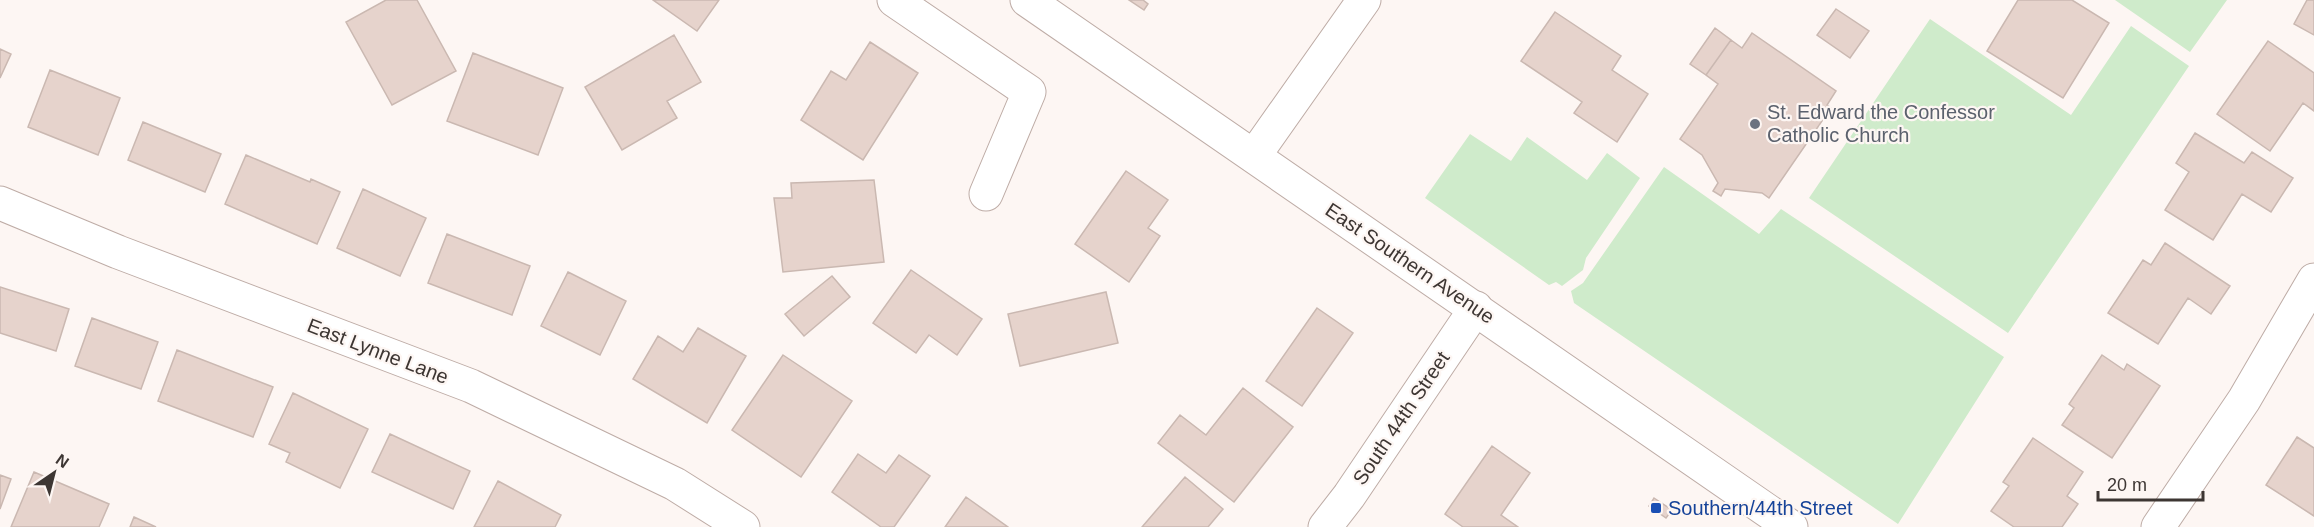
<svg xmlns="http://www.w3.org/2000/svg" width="2314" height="527" viewBox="0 0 2314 527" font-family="Arial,sans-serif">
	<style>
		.green { fill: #cfebcb }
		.building { fill: #e6d3cc; stroke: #cab8b1; stroke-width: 1.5 }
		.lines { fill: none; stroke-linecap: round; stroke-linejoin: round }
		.street-casing { stroke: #beaca6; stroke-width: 35 }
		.secondary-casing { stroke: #beaca6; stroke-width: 35 }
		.street { stroke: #fff; stroke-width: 33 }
		.secondary { stroke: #fff; stroke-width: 33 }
		.worship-dot { fill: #6b7280; stroke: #fdf6f3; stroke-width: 2 }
		.transit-dot { fill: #1a4fb4; stroke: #fdf6f3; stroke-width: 2 }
		.labels { text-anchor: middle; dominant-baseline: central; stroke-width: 4.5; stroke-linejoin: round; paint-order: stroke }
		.worship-label { font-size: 20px; fill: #5b616d; stroke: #fdf6f3; text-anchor: start }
		.street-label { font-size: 20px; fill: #3d3633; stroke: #fdf6f3 }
		.transit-label { font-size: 20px; fill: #164399; stroke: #fdf6f3; text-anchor: start }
	</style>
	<rect width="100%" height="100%" fill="#fdf6f3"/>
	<path class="green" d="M2115 0H2227L2190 52Z
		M1930 19 2071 115 2131 26 2189 66 2008 333 1809 198Z
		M1470 134 1511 161 1527 137 1587 180 1607 153 1640 178 1586 258 1583 270 1562 286 1556 282 1549 285 1425 198Z
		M1664 167 1759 234 1781 209 2004 357 1898 524 1574 303 1571 291 1583 283Z"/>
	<path class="building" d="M386 0H417L456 71 392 105 346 22Z
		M653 0H719L697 31Z
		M1129 0H1143L1148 4 1144 10Z
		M2018 0H2072L2109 23 2063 98 1987 51Z
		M2307 0H2314V35L2294 24Z
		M1836 9 1869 31 1850 58 1817 35Z
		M1555 12 1621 56 1612 70 1648 94 1617 142 1574 113 1582 102 1521 61Z
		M1715 28 1731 40 1706 75 1690 64Z
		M1752 33 1836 91 1827 105 1831 108 1769 198 1762 193 1725 189 1721 196 1713 191 1718 183 1702 155 1680 139 1718 84 1706 75 1731 40 1742 48Z
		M674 35 701 82 667 101 677 118 622 150 585 87Z
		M2268 41 2314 73V111L2303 103 2270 151 2217 114Z
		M870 42 918 73 863 160 801 120 831 71 846 80Z
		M0 49 11 54 0 78Z
		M473 53 563 88 538 155 447 121Z
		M50 70 120 98 98 155 28 127Z
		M143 122 221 154 205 192 128 160Z
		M2195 133 2244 163 2252 152 2293 178 2271 212 2242 194 2213 240 2165 210 2189 172 2176 163Z
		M246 155 310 182 311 179 340 192 317 244 225 204Z
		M1126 171 1168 200 1148 228 1160 236 1129 282 1075 244Z
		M874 180 884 262 783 272 774 198H792L791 183Z
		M363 189 426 218 400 276 337 248Z
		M447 234 530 266 512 315 428 283Z
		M2165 243 2230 286 2211 314 2188 298 2158 344 2108 313 2143 260 2151 265Z
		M911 270 982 319 957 355 929 335 916 353 873 323Z
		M568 272 626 301 600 355 541 326Z
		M832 276 850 297 804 336 785 314Z
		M0 287 69 309 56 351 0 333Z
		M1106 292 1118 343 1020 366 1008 314Z
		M1317 308 1353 333 1302 406 1266 381Z
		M92 318 158 342 141 389 75 366Z
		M698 328 746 356 707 423 633 379 658 336 683 352Z
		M177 350 273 387 253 437 158 401Z
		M783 355 852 401 801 477 732 430Z
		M2102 355 2124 370 2127 364 2160 386 2112 458 2062 425 2074 408 2069 404Z
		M1243 388 1293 427 1234 502 1158 443 1180 415 1206 435Z
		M293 393 368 429 340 488 286 462 290 453 269 444Z
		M390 434 470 471 453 509 372 472Z
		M2297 437 2314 448V516L2266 485Z
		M2033 438 2083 472 2067 496 2078 504 2062 527H2014L1991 511 2009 486 2003 482Z
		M1492 446 1530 473 1501 515 1518 527H1463L1445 514Z
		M858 454 886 473 899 455 930 476 894 527H881L832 492Z
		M34 472 109 504 99 527H11Z
		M0 475 11 479 0 509Z
		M1185 477 1223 509 1208 527H1142Z
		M498 481 561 515 555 527H474Z
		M966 497 1008 527H945Z
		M1654 498 1672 510 1666 518 1649 506Z
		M134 517 156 527H130Z"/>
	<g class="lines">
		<g class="street-casing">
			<path id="street" d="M894 0 1029 92 986 194
				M1254 156 1364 0
				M0 203 118 252 471 386 675 484 743 527
				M1325 527 1349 496 1476 308
				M2158 527 2244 400 2314 280"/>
		</g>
		<g class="secondary-casing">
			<path id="secondary" d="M1027 0 1791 527"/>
		</g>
		<use href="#street" class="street"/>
		<use href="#secondary" class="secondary"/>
	</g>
	<circle class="worship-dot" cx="1755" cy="124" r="6"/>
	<rect class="transit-dot" x="1650" y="502" width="12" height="12" rx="3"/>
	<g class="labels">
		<g class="worship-label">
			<text x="1767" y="112">St. Edward the Confessor<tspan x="1767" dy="23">Catholic Church</tspan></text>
		</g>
		<g class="street-label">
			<text transform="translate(1410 263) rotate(34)">East Southern Avenue</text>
			<text transform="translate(378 351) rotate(21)">East Lynne Lane</text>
			<text transform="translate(1401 418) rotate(-56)">South 44th Street</text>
		</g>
		<g class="transit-label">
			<text x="1668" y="508">Southern/44th Street</text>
		</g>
	</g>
	<g transform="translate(54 473) rotate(35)" stroke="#fdf6f3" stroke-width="4.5" paint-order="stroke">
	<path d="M0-4.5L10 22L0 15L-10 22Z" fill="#3d3633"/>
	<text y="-9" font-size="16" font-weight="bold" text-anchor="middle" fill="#3d3633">N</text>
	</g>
	<path d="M2098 491v9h105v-9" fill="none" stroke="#3d3633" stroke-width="3"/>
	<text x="2107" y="491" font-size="18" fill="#3d3633" stroke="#fdf6f3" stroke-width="4.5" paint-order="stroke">20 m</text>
</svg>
